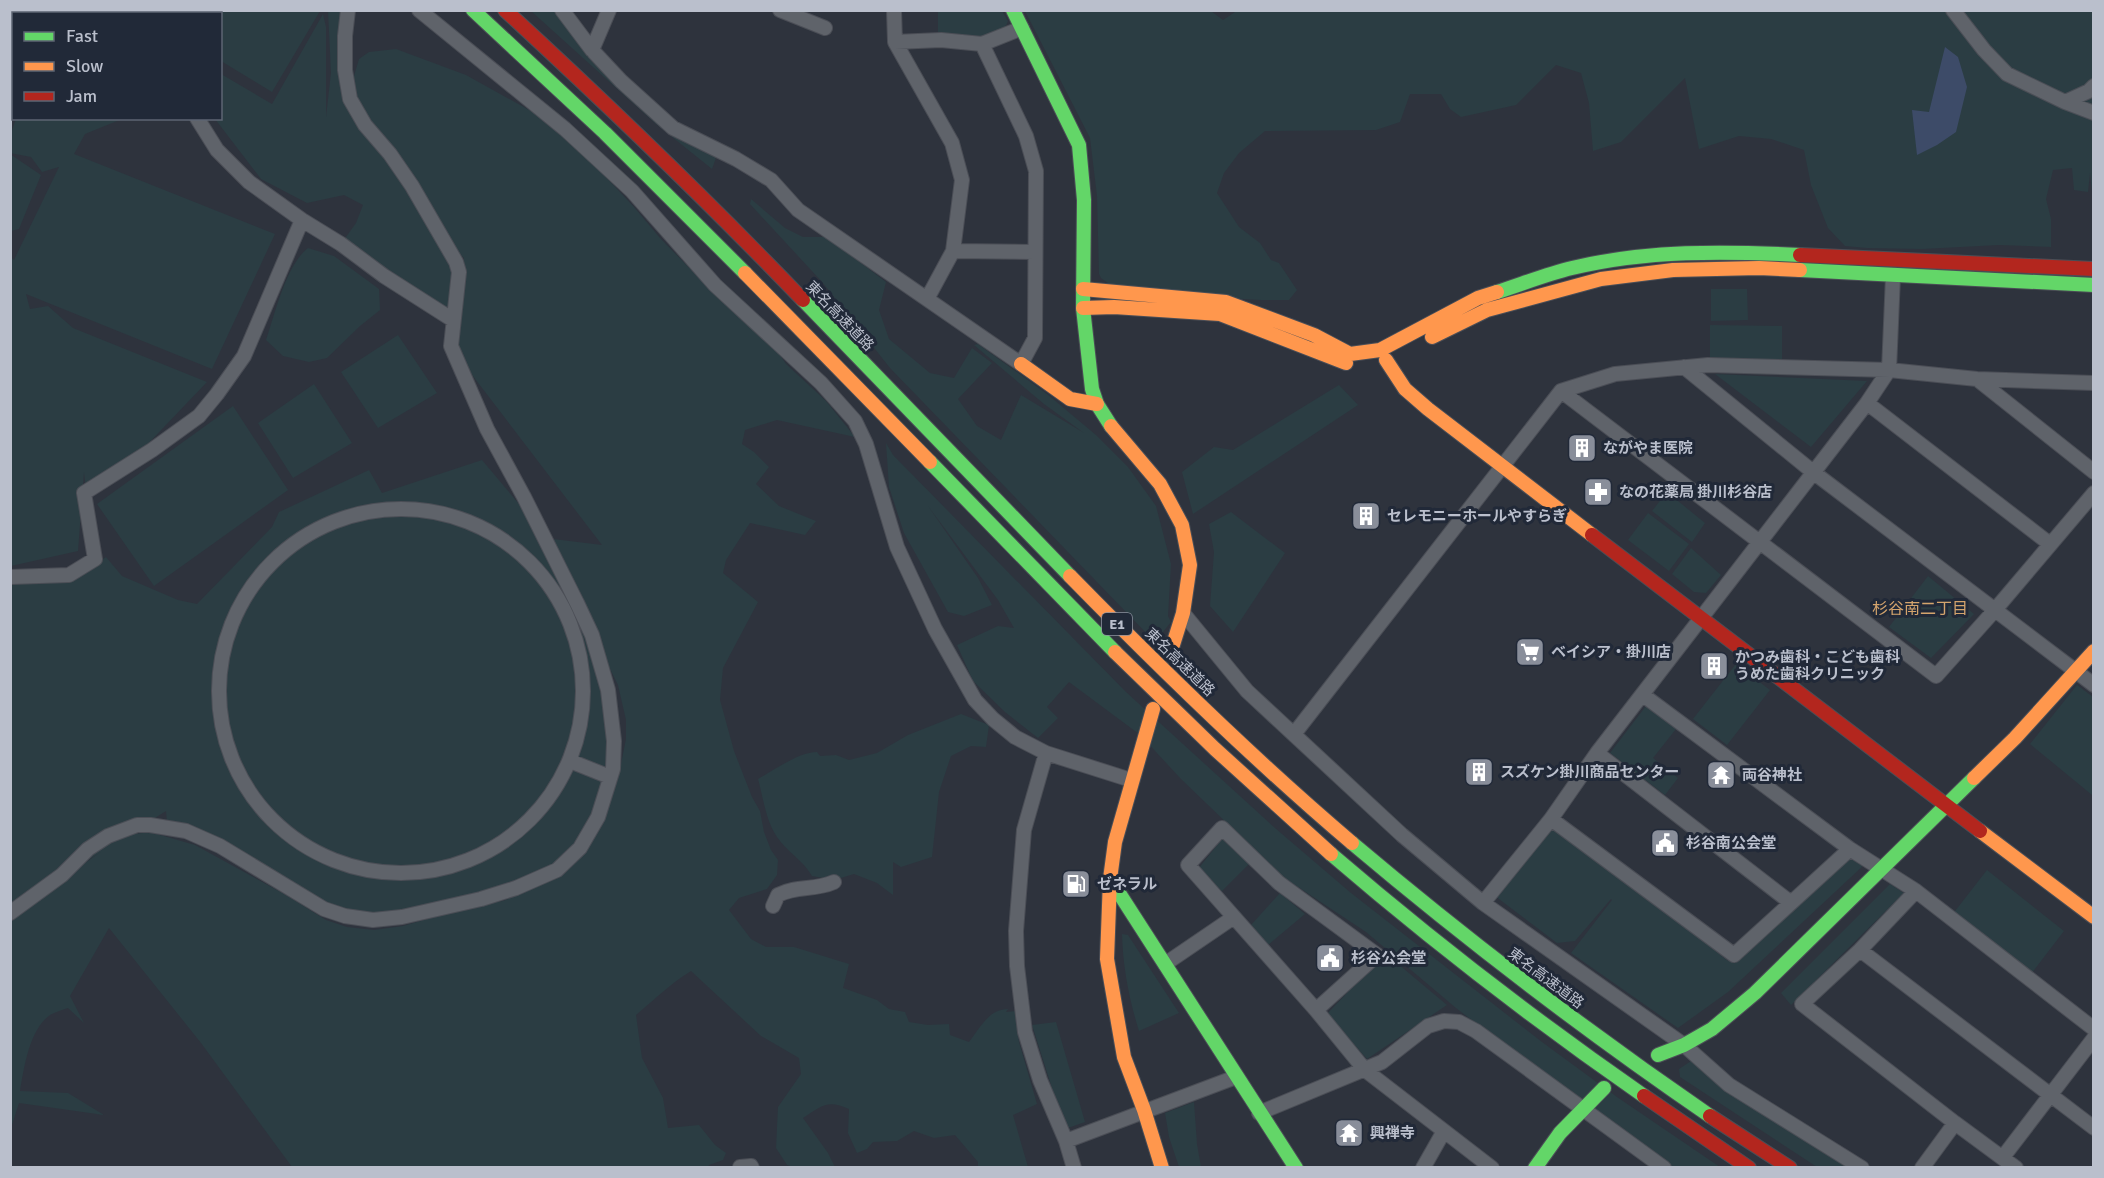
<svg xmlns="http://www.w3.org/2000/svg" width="2104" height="1178" viewBox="0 0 2104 1178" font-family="Signika,'Noto Sans JP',sans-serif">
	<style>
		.green { fill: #2b3d43 }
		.water { fill: #3d4b68 }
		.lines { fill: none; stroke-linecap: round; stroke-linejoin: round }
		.street-casing { stroke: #4b4e56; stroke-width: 16 }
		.fast-casing { stroke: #4b4e56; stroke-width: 16 }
		.slow-casing { stroke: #4b4e56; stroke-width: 16 }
		.jam-casing { stroke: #4b4e56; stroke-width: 16 }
		.street { stroke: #5f636a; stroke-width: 14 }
		.fast { stroke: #63d668; stroke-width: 14 }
		.slow { stroke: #ff974d; stroke-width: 14 }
		.jam { stroke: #b3261e; stroke-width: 14 }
		.labels { text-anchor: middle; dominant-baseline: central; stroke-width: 6; stroke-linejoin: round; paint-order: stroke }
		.shield { fill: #212938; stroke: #8c92a0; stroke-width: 1.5 }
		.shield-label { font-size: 14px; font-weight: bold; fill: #babfcc }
		.street-label { font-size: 15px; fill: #babfcc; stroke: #212938 }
		.poi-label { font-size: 15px; font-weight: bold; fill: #babfcc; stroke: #212938; text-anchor: start }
		.neighbourhood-label { font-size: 16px; fill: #d4a46d; stroke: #212938 }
	</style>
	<rect width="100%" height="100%" fill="#2e333d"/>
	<path class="green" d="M1238 10 2093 11V193L2092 192 2090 173 2088 192 2074 190 2072 168 2053 170 2046 199 2051 219V247L1999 245 1922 249 1867 248 1845 246 1828 228 1811 185 1804 150 1771 139 1739 136 1699 149 1685 78 1621 142 1593 151 1589 103 1581 73 1556 65 1516 105 1461 117 1450 109 1441 94H1410L1400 122 1376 130 1265 131 1239 153 1224 173 1217 193 1239 227 1260 243 1271 260 1279 263 1297 290 1289 300H1261L1192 296 1112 286 1101 278 1099 274 1097 196 1090 138 1025 11H1211L1223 20Z
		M135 11H320L272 92 221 61 220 14H140Z
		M328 11H346L350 73 354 82V76L359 59 369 52 396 49 466 75 558 126 634 207 660 238 715 294 771 342 786 364 826 401 855 437 777 420 745 430 742 444 754 452 769 467 756 484 779 506 816 521 805 535 750 523 726 560 723 573 758 602 723 668 720 700 734 751 752 797 760 811 764 832 771 850 778 860 777 875 767 889 739 898 729 910 751 939 766 947H794L849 964 843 988 877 1000 889 1009 905 1012 909 1022 928 1025 949 1024 950 1035 969 1042C980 1028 989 1009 1008 1009L1006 1012 1016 1011 1019 1042 1037 1104 1013 1115 1028 1167H978V1162L955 1135 934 1138 914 1131 897 1141 873 1142 867 1149 857 1153 848 1133 849 1109C828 1099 821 1106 803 1118L828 1153 835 1167H793L787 1165 776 1148 778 1107 801 1074 799 1058 761 1036 691 971C670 984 655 999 636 1015L642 1058 663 1098 668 1128 699 1125 715 1145 726 1153 723 1160 709 1165 708 1168 292 1167 201 1043 109 928 70 996 84 1023 68 1008C62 1010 55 1012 50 1015 29 1030 24 1068 20 1091L68 1093 104 1115 19 1103 11 1128V914L101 852 11 907V579L76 577 106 557 122 576 178 600 197 604 272 527 279 512 369 470 382 493 482 460 530 517 592 635 614 741 586 838 549 874 463 903 354 917 167 822 166 811 128 835 150 832 195 845 286 895 326 920 347 927 374 930 403 926 472 906 503 901 564 874 585 850 603 823 618 779 626 739V720L618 685 605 659 593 620 563 564 553 539 602 545 453 350 464 258 450 245 457 264 453 320 341 244 356 223 363 205 344 195 307 203 261 179 215 119 220 118 221 74 272 104 323 14 326 27V117L331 73Z
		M531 11H558L581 46 629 95 717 155 712 169 656 124Z
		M938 11H1002L1008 21 1004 30 982 41 938 35Z
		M16 119H122L85 134 74 154 275 234 212 369 26 294 30 309 48 306 73 328 207 382 142 450 86 489 84 472 78 551 11 566V257L14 260 59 167 42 172 31 157 10 153 11 133Z
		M10 154 41 175 19 229 11 231Z
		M751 199 785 228 803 237H827L886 282 879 310 889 339 930 373 954 378 972 348 992 363 958 399 977 426 1001 440 1021 395 1084 433 1044 404 974 345 978 344 1047 394 1096 435 1128 467 1156 506 1171 564 1168 616 1171 622 1155 642 890 368 823 283 750 204Z
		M308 248 334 256 379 289 380 310 360 326 327 358 309 362 283 356 266 340C275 314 286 265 308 248Z
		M1711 289H1747L1748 320 1711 321Z
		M1710 325 1782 326V360L1710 359Z
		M398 335 437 393 378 428 341 372Z
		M1715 374 1867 381 1811 447Z
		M314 384 352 443 293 478 258 423Z
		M1339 385 1358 405 1193 514 1182 472 1214 447 1233 450Z
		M233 406 288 490 154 586 97 504Z
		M886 443 893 455 1126 692 1275 828 1351 893 1542 1042 1617 1097 1720 1167H1667L1558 1086 1456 1008 1366 932 1283 877 1181 779 1144 739 1137 729 1139 734 1069 682 1047 707 1058 718 1038 738 1005 712 973 681 957 645 998 626 1014 628 998 600 928 506 978 578 992 605 964 616 948 612 904 533 889 487Z
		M1667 492 1705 523 1692 542 1652 511Z
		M1231 512 1285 553 1233 632 1210 606 1214 552 1209 524Z
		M1648 513 1689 544 1669 571 1628 540Z
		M1691 548 1721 575 1706 593 1694 592 1672 574Z
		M1928 576 1974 614 1931 658 1889 627Z
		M1736 664 1770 690 1727 745 1693 719Z
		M2077 685 2093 697 2092 795 2030 744Z
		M1646 706 1676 729 1653 758 1678 778 1665 795 1610 753Z
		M961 714 989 725 986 747 971 746 951 756 939 792 932 857 901 867 893 862V895L877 883 854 874 834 880 812 876C802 859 787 852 777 837 766 821 763 797 758 779 774 770 799 752 817 752L820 756 836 755 849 760 877 753 908 735Z
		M1554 822 1728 961 1857 853 1865 864 1728 992 1678 1028 1571 953 1612 900 1611 899 1575 941 1557 943 1495 896Z
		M1222 839 1249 864 1222 891 1198 869Z
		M1987 870 2064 931 2031 974 1952 915Z
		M1890 884 1904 893 1791 1005 1781 993Z
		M1280 893 1305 914 1268 945 1251 925Z
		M1122 934 1128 935 1179 1013 1139 1031C1129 999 1123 968 1122 934Z
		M1385 953 1447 1005 1367 1059 1327 1014Z
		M1056 1022 1085 1122 1065 1129 1032 1025Z
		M1694 1059 1855 1167H1817L1680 1077 1679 1069Z
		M1194 1102 1197 1144 1201 1167H1179L1169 1137 1165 1113Z"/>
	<path class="water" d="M1945 47 1958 57 1967 87 1956 132 1937 145 1917 155 1912 110 1929 112Z"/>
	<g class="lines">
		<g class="street-casing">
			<path id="street" d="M58 10 60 14
				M419 10 565 129 632 191 715 285 821 383 855 421 866 444 897 547 935 629 975 700 993 719 1015 737 1046 753 1131 780
				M562 10 592 50 621 81 673 128 736 159 771 180 798 210 1021 364 1035 338 1036 171 1026 136 982 44 941 40 895 42 952 143 962 180 953 251 927 299
				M780 10 825 28
				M894 10 895 42
				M1953 10 1984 50 2007 74 2065 102 2089 91 2094 86
				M982 44 1022 28
				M592 50 609 10
				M2065 102 2094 113
				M197 118 217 150 249 182 302 220 341 244 384 276 453 320
				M953 251 1035 252
				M1684 367 1813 472 2094 685
				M1977 379 2094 472
				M1561 391 1936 676 1994 611 2094 493
				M1867 403 2050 544
				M219 691a182 182 0 1 1 364 0a182 182 0 1 1-364 0Z
				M10 577 69 575 95 559 84 493 152 450 199 416 217 394 244 356 302 220
				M1183 613 1247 691 1402 835 1483 903 1684 1045 1729 1085 1862 1168
				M1643 695 1850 849 1916 891 2094 1029
				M1294 734 1561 391 1615 374 1708 365 1889 370 1977 379 2094 383
				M1046 753 1024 830 1016 931 1017 966 1025 1032 1040 1080 1066 1141 1074 1168
				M1597 753 1790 902
				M575 763 610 777
				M1551 819 1734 955 1850 849
				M1916 891 1860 950 1802 1004 1955 1123 2016 1168
				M1483 903 1551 819 1597 753 1867 403 1889 370 1893 276
				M773 906 778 895C798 885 814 891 834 882
				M10 913 62 875 88 849 108 836 137 825H150L186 831 220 846 324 909 345 916 373 920 402 917 481 899 516 888 557 870 580 848 598 817 613 769 614 741 608 690 592 635 577 603 524 497 487 429 451 346 459 272 456 262 412 186 390 154 365 125 350 99 345 70V36L348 10
				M1860 950 2094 1128
				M1165 964 1234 917
				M1316 1010 1377 955 1279 883 1222 828 1188 865 1316 1010 1365 1070 1492 1168
				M1259 1113 1382 1062 1428 1026 1444 1021 1459 1022 1476 1031 1664 1168
				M1066 1141 1236 1077
				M2003 1157 2094 1038
				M740 1167 751 1166 752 1168
				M1423 1168 1444 1131
				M1922 1168 1955 1123"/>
		</g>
		<g class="fast-casing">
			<path id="fast" d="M473 10 605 133 745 273
				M1013 10 1079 145 1084 200 1083 308 1092 389 1097 404 1111 426
				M1800 270 2094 285
				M1497 292C1522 284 1547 274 1572 268 1647 250 1724 251 1800 255
				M803 300 1070 576
				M930 462 1115 652
				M1352 843C1467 940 1586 1031 1710 1116
				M1331 854C1431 940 1536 1021 1644 1096
				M1110 879 1296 1168
				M1658 1055 1684 1045 1712 1029 1755 993 1974 778
				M1535 1168 1560 1133 1604 1088"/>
		</g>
		<g class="slow-casing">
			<path id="slow" d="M745 273 930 462
				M1083 289 1226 302 1314 335 1350 354 1380 350 1478 298 1497 292
				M1083 308 1114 307 1220 314 1346 363
				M1432 337 1487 310 1601 279 1673 270 1759 268 1800 270
				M1386 360 1405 389 1428 409 1592 535
				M1021 364 1070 399 1097 404
				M1111 426 1160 484 1182 525 1190 565 1183 613 1172 648
				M1070 576C1160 668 1253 759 1352 843
				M1115 652 1215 749 1331 854
				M1153 709 1115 842 1110 879 1107 959 1124 1057 1144 1110 1162 1168
				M1974 778 2015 738 2094 651
				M1980 831 2094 917"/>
		</g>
		<g class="jam-casing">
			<path id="jam" d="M505 10C607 104 707 200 803 300
				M1800 255 2094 269
				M1592 535 1980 831
				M1644 1096 1749 1168
				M1710 1116 1790 1168"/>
		</g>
		<use href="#street" class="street"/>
		<use href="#fast" class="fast"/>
		<use href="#slow" class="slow"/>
		<use href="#jam" class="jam"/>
	</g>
	<defs>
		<g id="building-square" transform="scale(1.5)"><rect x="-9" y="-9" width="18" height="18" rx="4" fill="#898e9a" stroke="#212938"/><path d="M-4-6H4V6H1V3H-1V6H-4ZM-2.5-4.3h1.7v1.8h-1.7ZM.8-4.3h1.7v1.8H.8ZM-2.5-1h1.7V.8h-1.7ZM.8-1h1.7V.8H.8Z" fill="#fff"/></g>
		<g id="pharmacy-square" transform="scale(1.5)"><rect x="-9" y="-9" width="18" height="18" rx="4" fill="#898e9a" stroke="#212938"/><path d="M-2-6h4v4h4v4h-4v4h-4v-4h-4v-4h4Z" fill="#fff"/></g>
		<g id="supermarket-square" transform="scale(1.5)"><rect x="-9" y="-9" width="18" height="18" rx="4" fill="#898e9a" stroke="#212938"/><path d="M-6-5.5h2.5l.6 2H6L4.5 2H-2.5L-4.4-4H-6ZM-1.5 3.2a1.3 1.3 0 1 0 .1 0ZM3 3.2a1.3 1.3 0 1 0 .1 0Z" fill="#fff"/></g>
		<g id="temple-square" transform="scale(1.5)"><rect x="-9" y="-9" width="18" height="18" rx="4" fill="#898e9a" stroke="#212938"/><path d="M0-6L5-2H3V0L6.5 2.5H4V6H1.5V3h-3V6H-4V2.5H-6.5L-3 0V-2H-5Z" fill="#fff"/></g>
		<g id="civic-square" transform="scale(1.5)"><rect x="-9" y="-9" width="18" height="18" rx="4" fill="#898e9a" stroke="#212938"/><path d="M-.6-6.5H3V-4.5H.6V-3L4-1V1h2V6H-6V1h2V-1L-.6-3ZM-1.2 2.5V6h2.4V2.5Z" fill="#fff"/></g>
		<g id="fuel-square" transform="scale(1.5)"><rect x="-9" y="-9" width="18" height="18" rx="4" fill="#898e9a" stroke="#212938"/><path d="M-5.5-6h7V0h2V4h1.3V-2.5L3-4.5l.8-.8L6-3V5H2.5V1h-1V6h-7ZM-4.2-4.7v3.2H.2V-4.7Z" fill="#fff"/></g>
	</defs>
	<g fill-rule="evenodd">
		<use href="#building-square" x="1582" y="448"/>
		<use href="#pharmacy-square" x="1598" y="492"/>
		<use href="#building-square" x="1366" y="516"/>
		<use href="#supermarket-square" x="1530" y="652"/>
		<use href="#building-square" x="1714" y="666"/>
		<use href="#building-square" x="1479" y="772"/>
		<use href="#temple-square" x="1721" y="775"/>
		<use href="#civic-square" x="1665" y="843"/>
		<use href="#fuel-square" x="1076" y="884"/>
		<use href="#civic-square" x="1330" y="958"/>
		<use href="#temple-square" x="1349" y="1133"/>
	</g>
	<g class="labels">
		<rect class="shield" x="1102" y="613" width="30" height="22" rx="4.5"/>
		<g class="shield-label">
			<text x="1117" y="624">E1</text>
		</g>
		<g class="street-label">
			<text transform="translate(840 316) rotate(46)">東名高速道路</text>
			<text transform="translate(1180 662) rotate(44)">東名高速道路</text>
			<text transform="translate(1546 978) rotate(37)">東名高速道路</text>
		</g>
		<g class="poi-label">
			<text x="1603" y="448">ながやま医院</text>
			<text x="1619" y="492">なの花薬局 掛川杉谷店</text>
			<text x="1387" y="516">セレモニーホールやすらぎ</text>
			<text x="1551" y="652">ベイシア・掛川店</text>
			<text x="1735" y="657">かつみ歯科・こども歯科<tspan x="1735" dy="17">うめた歯科クリニック</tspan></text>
			<text x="1500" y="772">スズケン掛川商品センター</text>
			<text x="1742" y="775">両谷神社</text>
			<text x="1686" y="843">杉谷南公会堂</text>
			<text x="1097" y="884">ゼネラル</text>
			<text x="1351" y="958">杉谷公会堂</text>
			<text x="1370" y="1133">興禅寺</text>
		</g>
		<g class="neighbourhood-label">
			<text x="1920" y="609">杉谷南二丁目</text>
		</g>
	</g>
	<rect width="2104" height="1178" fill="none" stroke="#babfcc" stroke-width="24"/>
	<rect x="12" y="12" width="210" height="108" fill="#212938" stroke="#5e6573" stroke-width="1.5"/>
	<rect x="24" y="32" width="30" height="9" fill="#63d668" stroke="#5e6573" stroke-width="1.5"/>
	<text x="66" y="42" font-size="18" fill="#babfcc">Fast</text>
	<rect x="24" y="62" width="30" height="9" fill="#ff974d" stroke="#5e6573" stroke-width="1.5"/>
	<text x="66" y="72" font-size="18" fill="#babfcc">Slow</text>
	<rect x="24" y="92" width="30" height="9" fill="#b3261e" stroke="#5e6573" stroke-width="1.5"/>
	<text x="66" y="102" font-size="18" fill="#babfcc">Jam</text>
</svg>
